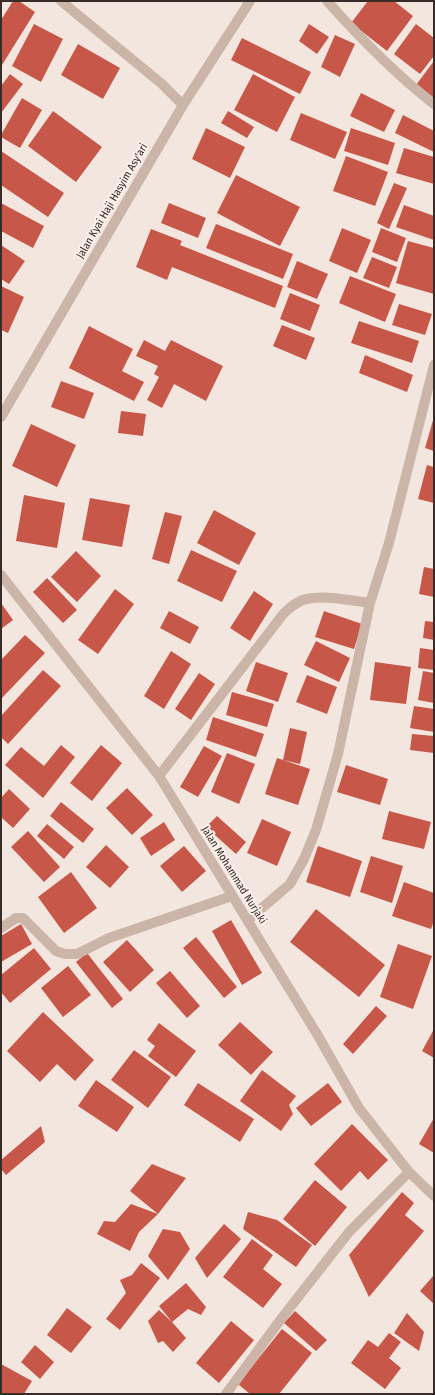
<svg xmlns="http://www.w3.org/2000/svg" width="435" height="1395" viewBox="0 0 435 1395" font-family="'Fira Sans Condensed',sans-serif">
	<style>
		.building { fill: #c75748 }
		.lines { fill: none; stroke-linecap: round; stroke-linejoin: round }
		.minor { stroke: #cbb5a9; stroke-width: 10 }
		.tertiary { stroke: #cbb5a9; stroke-width: 10 }
		.labels { text-anchor: middle; dominant-baseline: central; stroke-width: 4; stroke-linejoin: round; paint-order: stroke }
		.street-label { font-size: 11px; fill: #382c29; stroke: #faf1ea }
	</style>
	<rect width="100%" height="100%" fill="#f3e6de"/>
	<path class="building" d="M13 1H19L35 12 2 65 1 64V20Z
		M368 1H394L413 16 387 51 351 23Z
		M34 24 63 39 41 82 12 66Z
		M309 24 329 37 317 54 299 41Z
		M416 24 434 38V56L420 74 394 54Z
		M335 35 355 44 340 77 321 67Z
		M242 38 311 72 300 94 231 60Z
		M78 44 120 68 103 99 61 75Z
		M434 61V99L416 85Z
		M10 74 23 84 1 113V86Z
		M253 74 295 97 277 132 234 110Z
		M361 93 395 110 384 132 350 116Z
		M22 98 42 110 20 148 1 137V135Z
		M53 111 102 147 76 182 28 146Z
		M228 111 254 127 247 138 221 123Z
		M301 113 347 132 335 159 290 140Z
		M403 115 434 131V152L395 133Z
		M206 128 245 147 230 178 192 159Z
		M351 128 395 143 388 165 344 151Z
		M404 148 434 157V184L396 173Z
		M1 151 64 193 48 217 1 185Z
		M346 156 388 172 375 206 333 191Z
		M236 175 300 207 280 246 217 213Z
		M394 183 407 188 389 229 377 223Z
		M1 203 44 226 33 248 1 231Z
		M169 203 206 218 198 238 161 223Z
		M404 205 434 216V240L396 227Z
		M216 224 293 254 283 279 206 248Z
		M342 228 371 240 357 273 329 261Z
		M381 228 406 238 397 262 372 252Z
		M151 229 182 241 180 245 283 286 275 308 172 267 167 280 136 267Z
		M408 241 434 248V294L396 283Z
		M1 245 25 261 9 284 1 279Z
		M372 257 397 267 389 288 363 278Z
		M297 261 328 274 317 299 287 287Z
		M350 276 396 294 385 322 339 303Z
		M1 286 24 297 8 333 1 330Z
		M290 293 320 305 310 331 280 319Z
		M399 304 432 314 425 335 392 325Z
		M359 321 419 341 412 363 351 343Z
		M282 325 315 338 306 360 273 346Z
		M89 326 133 349 122 371 144 382 134 401 69 368Z
		M144 340 165 351 171 340 223 366 206 401 174 384 162 408 147 400 159 377 154 374 158 366 136 356Z
		M365 355 413 375 407 392 359 373Z
		M61 381 94 393 84 419 51 407Z
		M121 411 146 414 143 436 118 433Z
		M434 417V451L425 448Z
		M31 424 76 445 57 487 12 466Z
		M427 465 434 467V503L418 499Z
		M24 495 65 503 57 548 16 541Z
		M90 498 130 505 122 547 82 540Z
		M214 510 256 533 239 565 197 543Z
		M165 512 182 516 169 564 152 559Z
		M191 550 237 571 222 602 177 581Z
		M76 551 101 576 77 602 51 577Z
		M424 567 434 569V597L419 594Z
		M47 578 77 610 63 623 33 592Z
		M115 589 134 604 98 654 78 640Z
		M254 591 273 604 250 641 230 628Z
		M1 603 13 620 1 629Z
		M169 611 199 627 190 644 160 628Z
		M324 611 362 624 354 649 315 637Z
		M425 621 434 622V640L423 638Z
		M25 635 45 653 1 699V660Z
		M316 641 350 658 339 682 304 665Z
		M420 648 434 650V670L418 668Z
		M171 651 191 664 164 709 144 696Z
		M256 662 288 673 278 702 246 691Z
		M375 662 411 667 406 704 370 700Z
		M43 670 61 686 8 744 1 737V716Z
		M423 671 434 673V703L418 700Z
		M199 673 215 684 191 720 175 709Z
		M307 675 337 687 327 714 296 702Z
		M232 692 274 704 267 727 226 715Z
		M414 706 434 709V732L410 728Z
		M213 717 264 734 256 757 206 740Z
		M290 728 307 732 300 764 283 760Z
		M412 734 434 736V753L410 750Z
		M61 745 75 757 43 798 5 765 21 747 44 766Z
		M101 745 122 763 92 801 70 783Z
		M204 746 222 756 198 797 180 787Z
		M227 753 255 764 239 804 211 792Z
		M277 758 310 769 298 805 265 794Z
		M346 765 388 779 380 805 337 792Z
		M127 788 153 815 132 835 106 808Z
		M9 789 30 809 13 828 1 817V798Z
		M61 802 94 829 83 843 50 816Z
		M389 811 431 822 424 849 382 839Z
		M217 816 246 842 236 854 206 827Z
		M262 819 291 832 277 866 247 853Z
		M164 822 175 840 151 856 140 838Z
		M47 824 74 847 64 859 37 836Z
		M28 831 60 867 44 882 11 847Z
		M106 845 129 867 110 888 86 867Z
		M184 846 206 871 182 892 160 866Z
		M318 846 362 861 350 897 306 882Z
		M371 856 403 866 392 903 360 892Z
		M71 872 97 908 64 933 38 897Z
		M404 882 434 893V921L431 929 392 916Z
		M316 909 385 965 359 997 290 942Z
		M231 920 262 973 242 985 212 931Z
		M21 924 32 944 1 962V936Z
		M196 937 237 987 224 998 183 948Z
		M127 940 154 970 130 992 103 962Z
		M398 944 432 956 413 1009 380 997Z
		M34 948 51 969 10 1003 1 992V975Z
		M87 953 123 999 112 1008 76 962Z
		M68 966 91 995 63 1017 41 988Z
		M170 971 200 1006 187 1018 156 983Z
		M376 1006 387 1016 353 1054 343 1044Z
		M43 1012 94 1060 75 1081 57 1064 40 1082 7 1051Z
		M240 1022 273 1052 251 1075 218 1045Z
		M159 1023 196 1051 176 1077 148 1056 155 1046 147 1040Z
		M434 1029V1058L422 1051Z
		M134 1050 171 1077 148 1108 111 1080Z
		M262 1070 296 1096 289 1105 293 1114 281 1131 240 1101Z
		M96 1080 134 1107 117 1132 78 1106Z
		M198 1083 254 1119 240 1142 184 1105Z
		M328 1083 342 1102 311 1126 296 1108Z
		M434 1118V1153L419 1144Z
		M352 1124 388 1160 368 1180 360 1171 341 1191 314 1164Z
		M41 1126 45 1142 6 1175 1 1169V1160Z
		M152 1164 186 1178 158 1214 139 1232 130 1251 97 1234 104 1221 115 1222 131 1204 158 1214 130 1191Z
		M315 1180 347 1207 315 1246 283 1219Z
		M402 1192 414 1203 405 1215 424 1231 369 1297 349 1255Z
		M248 1212 277 1220 312 1245 296 1267 243 1229Z
		M224 1224 241 1239 207 1278 195 1258Z
		M163 1229 180 1232 190 1249 168 1280 148 1256Z
		M252 1239 273 1255 263 1269 282 1284 263 1308 223 1277Z
		M141 1263 160 1278 120 1330 106 1319 126 1293 120 1280 132 1275Z
		M434 1275V1304L420 1291Z
		M186 1283 206 1307 201 1315 188 1309 172 1322 186 1338 173 1352 163 1341 158 1343 148 1321 159 1310 172 1322 159 1306Z
		M67 1308 92 1327 71 1353 47 1335Z
		M295 1311 327 1340 316 1351 284 1323Z
		M407 1313 424 1332 419 1351 394 1333Z
		M231 1321 254 1340 219 1383 196 1363Z
		M282 1329 312 1353 279 1394H250L238 1384Z
		M389 1333 401 1342 389 1358 401 1368 385 1389 351 1363 368 1340 378 1347Z
		M35 1345 54 1362 40 1379 21 1362Z
		M1 1364 32 1381 24 1394H1Z"/>
	<g class="lines">
		<path class="minor" d="M61 1 162 84 183 105
			M327 1C360 38 395 74 434 104
			M159 776 284 613C291 607 297 601 306 599 326 595 349 600 370 603
			M248 920 290 884 304 859 316 830 338 754 370 603 389 543 434 365
			M1 928 16 918H23L56 951 65 954H77L109 938 232 896
			M226 1394 281 1319 349 1232 409 1172"/>
		<path class="tertiary" d="M1 417 183 105 250 1
			M1 575 159 776 317 1034 359 1108 409 1172 434 1196"/>
	</g>
	<g class="labels">
		<g class="street-label">
			<text transform="translate(112 201) rotate(-60)">Jalan Kyai Haji Hasyim Asy'ari</text>
			<text transform="translate(234 875) rotate(58)">Jalan Mohammad Nurjaki</text>
		</g>
	</g>
	<rect width="435" height="1395" fill="none" stroke="#382c29" stroke-width="4"/>
</svg>
